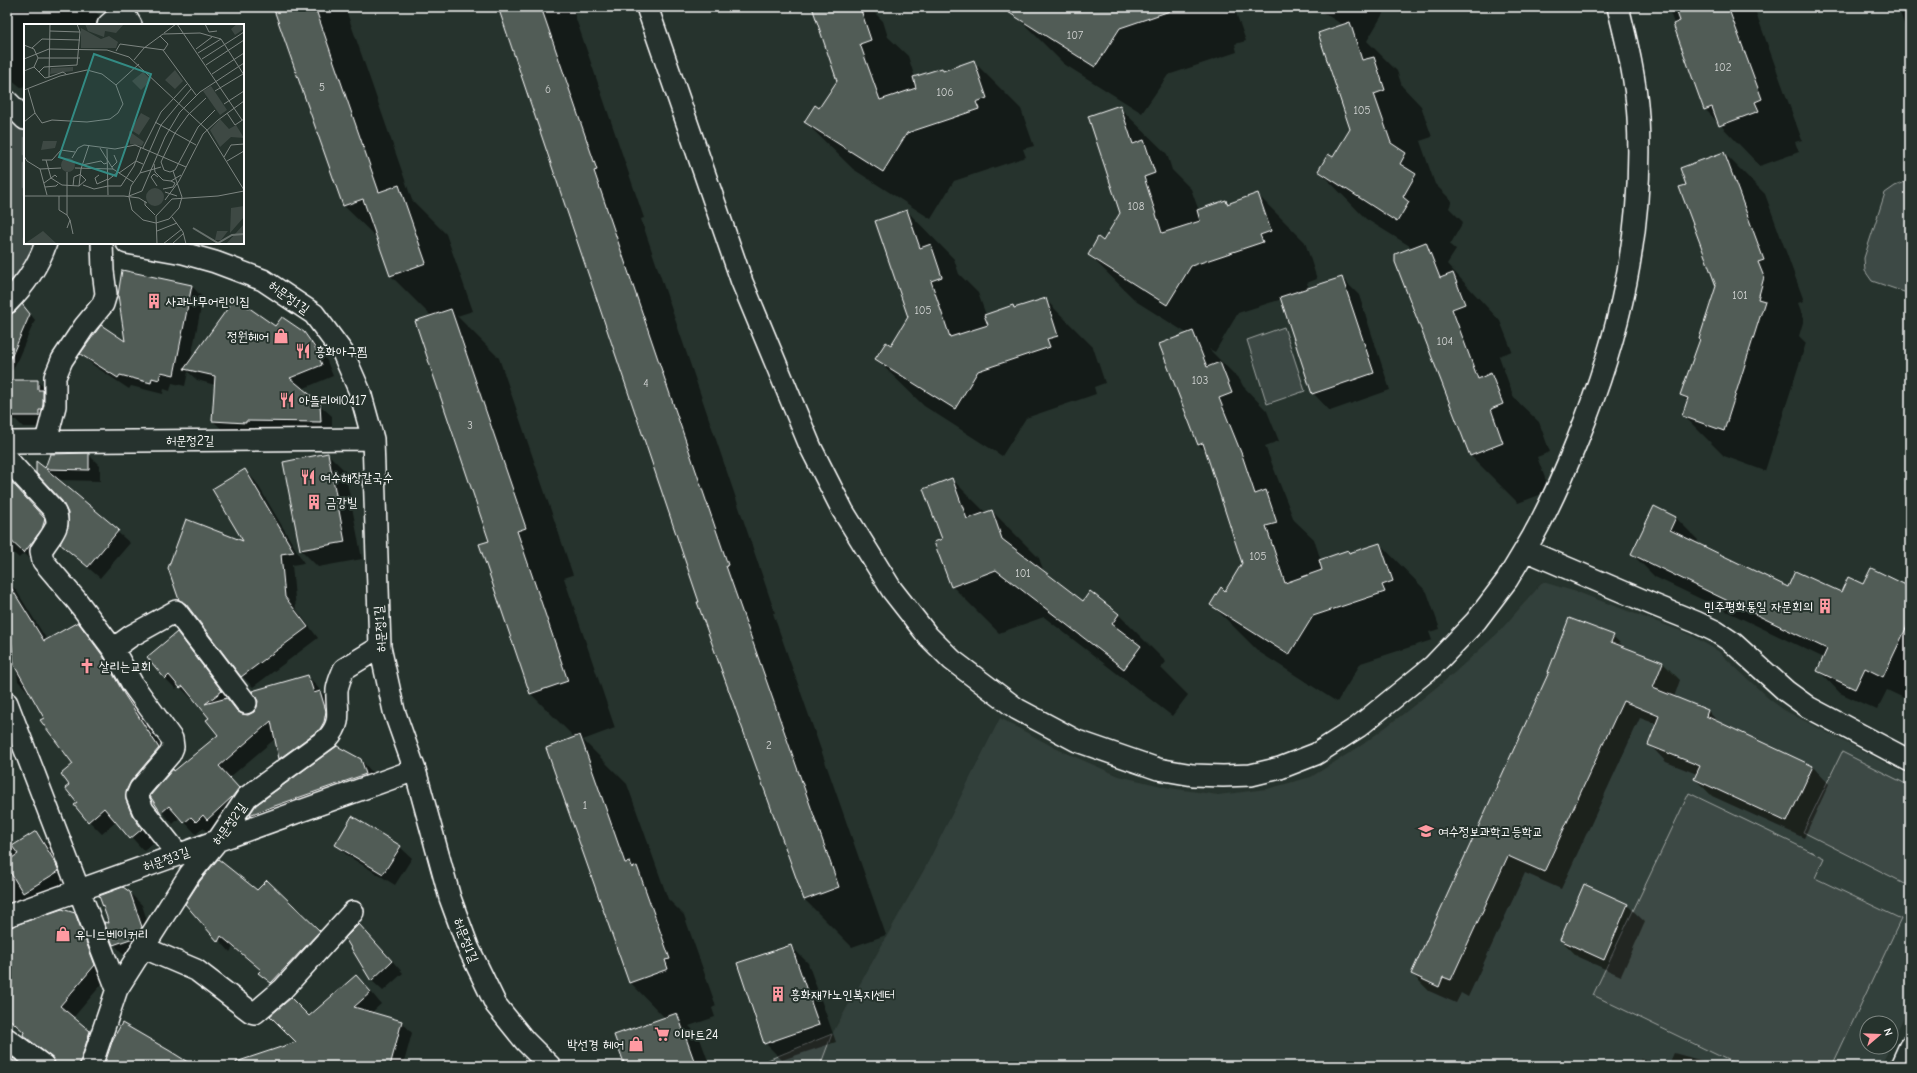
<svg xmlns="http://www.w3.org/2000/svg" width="1917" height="1073" viewBox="0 0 1917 1073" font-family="'Comic Neue','Poor Story',sans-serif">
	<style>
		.built { fill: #333f3a }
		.green { fill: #3e4944; stroke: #9ea4a2 }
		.shadow { fill: #0007 }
		.building { fill: #515c57; stroke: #fff }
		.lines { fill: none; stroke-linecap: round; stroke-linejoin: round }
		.street-casing { stroke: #fff; stroke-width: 24 }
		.street { stroke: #26332d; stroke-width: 21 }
		.labels { text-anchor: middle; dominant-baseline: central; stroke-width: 4; stroke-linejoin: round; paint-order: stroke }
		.number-label { font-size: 11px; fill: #d4d6d5 }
		.street-label { font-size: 13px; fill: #fff; stroke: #26332d }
		.poi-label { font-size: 13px; fill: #fff; stroke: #26332d; text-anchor: start }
		.inset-river { fill: none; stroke: #67706c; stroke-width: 2 }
		.inset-road { fill: none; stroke: #7d8581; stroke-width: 1 }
		.view { fill: #338b84; fill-opacity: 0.15; stroke: #338b84; stroke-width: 2 }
		.inset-edge { fill: none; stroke: #fff; stroke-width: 2 }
	</style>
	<rect width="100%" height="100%" fill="#26332d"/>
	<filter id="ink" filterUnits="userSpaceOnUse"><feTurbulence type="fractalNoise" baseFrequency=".025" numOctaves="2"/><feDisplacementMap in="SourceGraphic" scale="8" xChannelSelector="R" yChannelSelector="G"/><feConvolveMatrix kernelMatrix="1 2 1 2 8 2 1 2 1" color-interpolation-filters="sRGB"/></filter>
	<g filter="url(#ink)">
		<path class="built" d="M1543 582 1580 593 1689 634 1718 651 1768 698 1784 710 1910 776V1005L1891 1045V1023H1867V1047H1890L1881 1066H820L832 1034 925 868 1000 718 1057 749 1119 776 1170 788 1218 795 1267 789 1311 777 1362 745 1407 711 1454 673 1498 633Z"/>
		<path class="green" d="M7 107 25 128V243H42L7 298Z
			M1910 180V294L1872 281 1865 271 1864 258 1885 193 1895 186Z
			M1284 327 1305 391 1267 404 1247 340Z
			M1842 752 1910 786V886L1803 832Z
			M1689 793 1824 858 1815 878 1901 919 1832 1066H1740L1593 995Z
			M832 1034 820 1066H753Z"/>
		<path class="shadow" d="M7 7H91L103 19V25H25V84L22 88 7 76Z
			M274 7H345L412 200 446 234 473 311 457 316 499 358 573 575 564 578 615 728 583 740 627 784 668 899 684 915 716 1006 712 1008 715 1017 689 1026 699 1036 710 1066H626L665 1018 630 982 575 738 531 694 432 317 390 275 379 240 344 206Z
			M499 7H572L644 218 641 219 775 613H773L886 935 852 947 805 900 699 603H700Z
			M814 7H869L883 21 888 37 908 56 915 78 942 69 945 72 974 62 1021 109 1034 146 1023 149 1026 157 954 181 931 219 853 169 805 122 820 109 838 81Z
			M1023 7H1234L1246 41 1235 44 1237 52 1168 75 1142 113 1064 64 1017 17Z
			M1314 7H1387L1367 41 1397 71 1402 86 1421 106 1432 137 1420 141 1435 184 1452 201 1449 208 1463 222 1450 245 1456 250 1447 264 1500 321 1512 351 1499 356 1514 398 1539 422 1550 452 1537 457 1550 491 1518 503 1471 456 1394 255 1413 248 1366 219 1319 171 1333 159 1351 129 1343 25Z
			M1668 7H1754L1802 140 1795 142 1799 152 1760 166 1705 109Z
			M1898 7H1910V41Z
			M1119 107 1167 154 1172 170 1191 189 1199 211 1225 202 1228 205 1258 195 1305 242 1317 279 1307 283 1309 289 1342 278 1359 295 1390 390 1330 411 1313 393 1282 299 1238 313 1215 352 1209 349 1240 380 1243 386 1267 411 1279 441 1265 446 1294 520 1314 539 1321 561 1348 551 1350 554 1380 544 1427 592 1440 629 1429 632 1432 640 1361 663 1337 702 1259 652 1211 604 1226 592 1244 563 1207 452 1199 445 1188 334 1137 302 1089 255 1103 242 1121 213Z
			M1724 153 1765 194 1804 301 1798 303 1804 319 1799 336 1806 343 1765 471 1724 456 1683 415 1688 402 1681 395 1701 340 1717 286Z
			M907 211 954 259 959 274 978 293 986 315 1013 306 1015 309 1045 299 1093 347 1105 383 1094 387 1096 394 1026 418 1002 456 924 406 876 359 891 346 909 317Z
			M123 271 192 286 203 298 190 363 275 328 303 333 315 345 327 361 333 376 302 389 332 416V433L225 432 213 421 215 385 197 380 188 372 185 386 172 383 170 391 164 389 163 394 131 386 129 389 93 365 82 354 127 343Z
			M28 311 35 320 13 370 9 369 7 367V333Z
			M7 381H37L49 392 50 427H23L16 420H7Z
			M88 454 100 466V481L57 480 130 543 100 578 61 544 69 527 68 510 45 470 51 455Z
			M328 454 345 471 362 559 318 567 301 550 284 463Z
			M245 470 256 482 304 563 292 565 296 609 318 638 253 687 242 676 192 611 180 599 245 542Z
			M7 478 60 534 62 539 60 543 41 569 24 553 19 558 7 547Z
			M952 479 986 513 992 511 1039 558 1044 572 1083 602 1118 614 1166 662 1161 668 1188 695 1172 716 1044 617 999 633 952 586 943 539Z
			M1654 508 1676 518 1698 540 1697 543 1788 588 1841 594 1863 586 1910 588V689L1906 699 1887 690 1877 710 1840 693 1818 670 1824 658 1655 577 1632 554Z
			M7 581 16 590 47 640 78 623 90 636 115 669 137 708 171 761 143 794 144 829 154 842 144 851 117 821 102 834 89 821 78 803 70 785 74 764 30 694 18 681 7 594Z
			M177 634 188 645 242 715 247 716 254 714 308 676 331 703 336 723 291 769 280 758 276 738 229 778 249 800 219 830 214 826 207 832 203 828 196 834 180 817 173 824 154 803 151 796 175 772 220 735 210 718 193 698 192 699 179 686 176 689 165 678Z
			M1613 636 1626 649 1663 663 1680 680 1674 697 1708 711 1720 724 1812 766 1829 784 1804 838 1712 796 1695 779 1697 774 1666 762 1649 744 1657 724 1640 718 1561 889 1525 873 1468 997 1461 993 1456 1003 1429 991 1412 974Z
			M361 760 372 772 377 786 261 826 250 815 256 806Z
			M36 832 48 845 68 875 71 884 7 920V849Z
			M336 845 400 847 412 858 395 885 348 856Z
			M257 892 319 932 330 943 283 994 260 973 262 971 233 947 230 952 187 904Z
			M130 893 142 905 153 939 147 948 125 956 114 944 110 925Z
			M1627 905 1645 922 1621 976 1578 957 1561 940Z
			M74 914 87 927 107 978 73 1018 102 1045 95 1066H57L56 1062 36 1048 24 1035 25 1033 7 1017V932Z
			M370 936 403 973 383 991 371 980Z
			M791 946 808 963 836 1042 782 1060 765 1043Z
			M367 987 381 1004 371 1013 402 1022 412 1033 403 1066H250L298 1043 309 1017Z
			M1674 1053 1703 1061 1715 1066H1668Z
			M1641 1058 1659 1066H1637Z"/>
		<path class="building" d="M273 7H315L379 192 399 185 426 263 390 276 363 199 343 206Z
			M498 7H541L597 170 594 171 728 565 726 566 839 887 804 900 697 602H699Z
			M812 7H860L871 40 860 44 880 100 916 88 913 77 942 68 943 71 974 60 987 98 976 102 979 109 907 133 883 172 804 122 815 105 819 108 837 81Z
			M1000 7H1170V11L1120 28 1095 67Z
			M1675 7H1728L1762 99 1755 102 1759 111 1719 126 1712 107 1704 110 1673 24 1680 21Z
			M1350 22 1362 60 1374 57 1385 90 1374 94 1391 143 1406 153 1400 164 1416 174 1403 197 1409 202 1397 222 1318 171 1328 154 1333 157 1350 129 1318 33Z
			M1120 105 1133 144 1144 140 1155 173 1144 177 1162 233 1200 221 1197 210 1226 200 1227 204 1258 193 1271 231 1260 235 1263 242 1191 266 1167 305 1088 255 1098 237 1103 241 1120 213 1088 116Z
			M1724 152 1764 260 1758 262 1764 277 1758 299 1765 301 1724 431 1682 416 1688 398 1680 395 1700 339H1699L1716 286 1679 187 1686 185 1680 168Z
			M907 210 920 248 931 244 942 277 931 281 950 337 988 325 984 315 1013 305 1014 308 1046 298 1058 336 1047 339 1050 347 978 371 955 409 875 359 886 342 891 345 908 317 875 221Z
			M1426 242 1440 278 1453 273 1465 304 1452 309 1478 379 1491 373 1503 404 1491 409 1503 443 1470 456 1395 262V254Z
			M122 270 192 285 174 375 161 372 159 380 152 378 151 383 120 375 118 378 80 354 101 325 125 341 118 295Z
			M1342 277 1374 373 1312 394 1280 297Z
			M235 298 275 326 282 317 304 332 316 349 322 365 290 378 320 403 321 422 246 421V423L212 421 215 376 184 369Z
			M22 304 30 314 7 367V315L15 312Z
			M451 309 526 528 517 531 568 681 530 694 479 544 489 541 415 321Z
			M1193 331 1207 367 1220 362 1232 393 1219 398 1242 455 1255 494 1266 490 1277 523 1266 526 1285 583 1322 570 1319 560 1348 550 1349 553 1380 543 1393 581 1382 585 1385 592 1313 616 1289 655 1210 605 1221 587 1225 591 1242 563 1203 443 1198 445 1159 344Z
			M7 380H38V390H43V404L42 410H39V416H10V409H7Z
			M89 453V470L46 469 119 530 88 567 60 544 68 527V513L62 501 36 473V461L45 468 50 454Z
			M328 453 345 542 300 550 283 462Z
			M245 469 294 552 281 554 285 597 308 627 241 677 186 604 179 600 168 568 186 519 243 541 212 489Z
			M7 477 45 519 42 529 24 553 7 537Z
			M952 478 967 519 992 510 1002 539 1083 601 1090 591 1119 614 1112 624 1141 646 1124 669 996 570 951 587 934 542 942 539 923 489Z
			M1654 506 1676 517 1670 530 1788 587 1795 571 1841 592 1848 577 1863 584 1871 568 1910 587V620L1883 677 1865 668 1855 689 1817 671 1827 649 1631 554Z
			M7 581 44 641 78 622 103 656 124 694 159 748 131 781 126 791V800L132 815 142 829 130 839 104 808 88 822 74 805 77 803 65 788 69 785 61 774 73 764 40 720 44 718 14 665 7 602Z
			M1569 618 1614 635 1611 642 1663 662 1653 688 1708 710 1706 716 1813 766 1787 822 1694 779 1700 766 1648 745 1659 716 1623 701 1544 872 1508 856 1451 980 1443 977 1439 987 1411 974 1549 672H1548Z
			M177 632 222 691 205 704 227 698 237 711 242 714 248 715 254 712 257 707 258 701 252 691 308 675 314 693 320 691 326 711 324 722 320 729 279 759 271 721 219 766 239 788 232 797 207 820 203 815 196 822 191 817 184 823 169 806 161 813 150 796 173 769 174 771 218 735 206 720 209 718 183 686 180 688 169 675 165 679 147 657Z
			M580 735 625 863 630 862 632 868 637 866 670 959 665 960 668 969 629 983 546 748Z
			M337 746 361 759 366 774 249 815 256 805Z
			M352 816 401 846 383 874 335 845Z
			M36 831 55 862 59 871 23 893 7 867V861L18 854 12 846Z
			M218 859 257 890 267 880 320 931 271 983 258 973 261 970 221 936 218 942 185 904 200 881Z
			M1584 884 1628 904 1604 960 1560 940Z
			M123 887 130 892 142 927 136 937 113 945 104 922 109 923 99 896Z
			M62 909 75 913 95 965 60 1006 90 1031 79 1066H56L51 1057 23 1035 24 1032 7 1017V931L10 927Z
			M359 924 392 961 371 981 345 938Z
			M791 945 819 1025 764 1044 737 963Z
			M356 975 371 992 354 1007 402 1021 390 1066H237L236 1062 296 1042 270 1016 291 998 309 1016Z
			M677 1013 696 1066H625L614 1035Z
			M122 1023 170 1051 194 1066H104L113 1039Z
			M13 1058 24 1066H10Z"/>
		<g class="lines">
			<g class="street-casing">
				<path id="street" d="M120 7 131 25
					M647 7 742 282 811 448 843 511 892 590 928 636 952 660 1017 709 1077 741 1158 769 1193 775 1223 776 1251 775 1280 768 1316 754 1358 727 1433 666 1476 621 1507 580 1525 550 1654 605 1696 622 1715 631 1733 643 1786 691 1808 707 1910 761
					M108 25 123 12
					M7 101 25 119
					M127 243 183 253 215 262 263 280 314 314 343 353 360 392 373 439 380 647 394 711 415 770 450 898 468 947 496 1005 525 1041 550 1066
					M7 303C25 285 38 267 46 243
					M46 441 55 406V377L62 360 84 327 103 304 106 294 103 271 102 243
					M7 442 373 439
					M7 459 53 509C64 526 50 535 41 551L43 561 77 601 113 649 133 685 172 739 173 747 170 754 140 789 137 796 143 810 178 854
					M1525 550C1546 515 1562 479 1577 441 1620 336 1644 231 1638 117 1636 80 1627 43 1618 7
					M113 649 131 636 176 611 246 703
					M7 703 117 989 190 874 218 840 247 797 328 738C343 721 336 711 337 690 338 683 341 676 344 669L380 647
					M7 916 415 770
					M142 947 196 970 251 1012 255 1013 283 989 353 912
					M7 1039 44 1066
					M91 1066 117 989
					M1901 1066 1910 1046"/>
			</g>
			<use href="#street" class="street"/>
		</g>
	</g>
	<defs>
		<g id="building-bare" transform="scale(1.2)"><path d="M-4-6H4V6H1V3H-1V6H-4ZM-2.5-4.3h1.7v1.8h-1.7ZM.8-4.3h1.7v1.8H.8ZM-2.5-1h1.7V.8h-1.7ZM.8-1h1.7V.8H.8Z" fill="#ff9aa2" stroke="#26332d" stroke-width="2.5" paint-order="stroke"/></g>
		<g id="shop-bare" transform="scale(1.2)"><path d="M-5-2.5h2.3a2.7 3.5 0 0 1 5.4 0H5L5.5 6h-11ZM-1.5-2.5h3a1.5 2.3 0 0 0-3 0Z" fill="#ff9aa2" stroke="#26332d" stroke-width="2.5" paint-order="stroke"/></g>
		<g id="restaurant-bare" transform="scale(1.2)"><path d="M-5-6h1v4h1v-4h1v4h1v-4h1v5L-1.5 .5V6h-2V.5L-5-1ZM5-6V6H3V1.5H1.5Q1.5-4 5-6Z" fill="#ff9aa2" stroke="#26332d" stroke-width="2.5" paint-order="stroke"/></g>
		<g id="church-bare" transform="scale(1.2)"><path d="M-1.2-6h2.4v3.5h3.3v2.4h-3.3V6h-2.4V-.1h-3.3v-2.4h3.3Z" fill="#ff9aa2" stroke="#26332d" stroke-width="2.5" paint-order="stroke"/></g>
		<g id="school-bare" transform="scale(1.2)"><path d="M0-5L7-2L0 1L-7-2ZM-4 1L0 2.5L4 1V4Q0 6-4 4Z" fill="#ff9aa2" stroke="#26332d" stroke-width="2.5" paint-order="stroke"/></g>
		<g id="supermarket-bare" transform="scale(1.2)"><path d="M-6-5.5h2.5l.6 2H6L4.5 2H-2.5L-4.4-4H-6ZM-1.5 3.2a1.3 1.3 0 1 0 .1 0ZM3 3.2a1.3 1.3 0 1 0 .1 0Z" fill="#ff9aa2" stroke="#26332d" stroke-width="2.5" paint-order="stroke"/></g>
	</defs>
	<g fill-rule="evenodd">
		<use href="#building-bare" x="154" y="301"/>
		<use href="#shop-bare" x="281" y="336"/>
		<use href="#restaurant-bare" x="303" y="351"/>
		<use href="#restaurant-bare" x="287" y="400"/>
		<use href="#restaurant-bare" x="308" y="477"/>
		<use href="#building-bare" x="314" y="502"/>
		<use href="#building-bare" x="1825" y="606"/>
		<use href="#church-bare" x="87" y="666"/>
		<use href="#school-bare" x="1426" y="831"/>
		<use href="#shop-bare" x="63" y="934"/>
		<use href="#building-bare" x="778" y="994"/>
		<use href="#supermarket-bare" x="662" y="1034"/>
		<use href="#shop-bare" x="636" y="1044"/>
	</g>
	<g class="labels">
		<g class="number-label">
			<text x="1075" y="35">107</text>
			<text x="1723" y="67">102</text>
			<text x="322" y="87">5</text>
			<text x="548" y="89">6</text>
			<text x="945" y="92">106</text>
			<text x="1362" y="110">105</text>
			<text x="1136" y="206">108</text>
			<text x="1740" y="295">101</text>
			<text x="923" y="310">105</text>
			<text x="1445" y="341">104</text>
			<text x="1200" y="380">103</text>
			<text x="646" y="383">4</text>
			<text x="470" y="425">3</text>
			<text x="1258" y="556">105</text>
			<text x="1023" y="573">101</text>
			<text x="769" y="745">2</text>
			<text x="585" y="805">1</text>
		</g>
		<g class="street-label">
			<text transform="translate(289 297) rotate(35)">허문정1길</text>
			<text x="190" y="440">허문정2길</text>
			<text transform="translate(380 629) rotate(-94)">허문정1길</text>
			<text transform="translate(229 824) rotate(-55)">허문정2길</text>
			<text transform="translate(166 859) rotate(-20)">허문정3길</text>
			<text transform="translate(466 940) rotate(68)">허문정1길</text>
		</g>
		<g class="poi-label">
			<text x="166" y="301">사과나무어린이집</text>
			<text x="269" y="336" text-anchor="end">정원헤어</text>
			<text x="315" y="351">흥화아구찜</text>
			<text x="299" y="400">아뜰리에0417</text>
			<text x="320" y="477">여수해장칼국수</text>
			<text x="326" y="502">금강빌</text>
			<text x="1813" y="606" text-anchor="end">민주평화통일 자문회의</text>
			<text x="99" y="666">살리는교회</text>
			<text x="1438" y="831">여수정보과학고등학교</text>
			<text x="75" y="934">유니드베이커리</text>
			<text x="790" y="994">흥화재가노인복지센터</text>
			<text x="674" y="1034">이마트24</text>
			<text x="624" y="1044" text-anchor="end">박선경 헤어</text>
		</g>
	</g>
	<g transform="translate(24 24)">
		<rect width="220" height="220" fill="#26332d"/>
		<path d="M61 0H100L92 9 81 7 80 13 64 7ZM213 0H220V5L211 11 207 5ZM57 4 77 15 85 12 94 18 92 24H57ZM49 43V47L26 50 27 44ZM151 46 159 57 151 65 141 56ZM119 48 127 56 117 66 108 57ZM187 62 203 86 196 91 179 67ZM117 89 126 94 115 111 107 106ZM196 95 205 105 212 101 220 114 207 113 196 123 186 106ZM105 107 120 118 118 122 106 120ZM19 117H33L31 124 17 126ZM37 141a7 7 0 1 1 14 0a7 7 0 1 1-14 0ZM122 173a9 9 0 1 1 18 0a9 9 0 1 1-18 0ZM220 182V193L206 209 207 184ZM220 200V220H202ZM19 207 33 220H0L9 214ZM193 207H204L197 216H191Z" fill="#3e4944"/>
		<path class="inset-river" d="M169 204 194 219 208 211 220 210"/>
		<path class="inset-road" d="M153 0 218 96M181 0 185 8 193 7M26 7 56 8M140 9 152 0M197 15 220 51M0 21 10 25 14 34 10 43 0 47M8 24 18 15 56 16M172 25 188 13M139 26 172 71M92 27 96 20 140 26 144 20 136 12M174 29 197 15M14 34H56M0 35 25 25 83 26 105 33 183 106 220 166M178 35 220 8M110 36 120 24 139 10 176 9 197 15M182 41 220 16M10 43 15 48 20 43 53 41 56 8 53 0M15 48 21 54 25 53 26 0M188 50 220 29M25 53 39 48 42 50M167 65 137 101 116 149 107 162 105 172 118 167 141 113 156 88 176 68 220 39M0 66 36 52 63 46 78 50 92 61M191 67 219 50M182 74 164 91 151 109 137 138 140 146 146 148 151 146 174 103 191 86M200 80 220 67M11 89 18 99 28 96 63 98 86 95 94 89 99 80 92 61 115 40M203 89 211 101 220 95M0 98 11 89 4 65M131 98 172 121M119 124 137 88 163 60M83 125 84 171M0 132 3 137 16 145 23 171M200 133 207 121 220 120M48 134 54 124 60 121 91 125 111 121 162 143M18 136H28L37 126 51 128M22 136 27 154 31 151 33 153M203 137 220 127M130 140 131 148 139 156 147 157 157 151M58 141 77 137 80 140 83 139M88 143 93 138 90 131M51 144 89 145 76 124M16 145 37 144M89 145 109 158M95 149 112 137 119 140M116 149 137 143M75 151 71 154 73 160 84 155M84 156 94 148M20 159 27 154 38 161 55 162 57 145 65 121M59 161 70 165 84 162M49 162 50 153 57 150M55 162 62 156 57 151M84 162H97L110 142 117 123M133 162 127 153 130 150 134 153M21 163 32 162 34 160M139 165 149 163 151 159 147 157M141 168 153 172M0 172H100L115 174 123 179M35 172V186L43 191M105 173 108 186 119 196 132 199 145 195 155 184 158 173 149 147M141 176 155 157 179 110 194 96 220 77M121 177V181L131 191M148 193 159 208 162 220M46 196 49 210M43 204 46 196 43 191V148M133 207 153 199M133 220 132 192 148 175 194 172 220 167M139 220 158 205M148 220 160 209"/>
		<path class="view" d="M70 30 127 50 92 152 35 133Z"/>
		<rect width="220" height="220" class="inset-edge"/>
	</g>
	<rect width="1917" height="1073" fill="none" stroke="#26332d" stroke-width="24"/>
	<rect x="12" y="12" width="1893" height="1049" fill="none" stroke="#fff" stroke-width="1.5" filter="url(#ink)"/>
	<g transform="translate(1879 1035) rotate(71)"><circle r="19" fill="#26332d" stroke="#7d8581"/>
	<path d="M0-3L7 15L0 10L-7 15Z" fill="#ff9aa2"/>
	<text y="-6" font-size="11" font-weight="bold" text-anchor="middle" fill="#ffffff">N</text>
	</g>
</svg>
